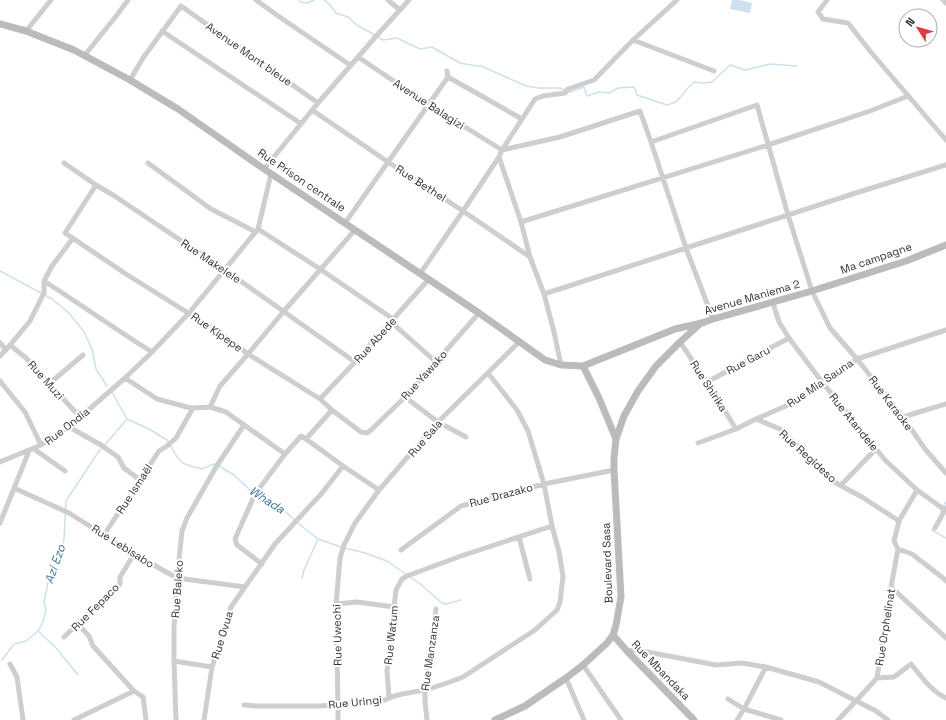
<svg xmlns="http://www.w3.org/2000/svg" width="946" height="720" viewBox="0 0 946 720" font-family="'Space Grotesk',sans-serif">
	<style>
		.water { fill: #cde0ed }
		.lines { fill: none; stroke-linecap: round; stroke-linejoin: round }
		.stream { stroke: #cde0ed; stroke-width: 1.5 }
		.street { stroke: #cecece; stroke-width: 5 }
		.secondary { stroke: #bbb; stroke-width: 7 }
		.labels { text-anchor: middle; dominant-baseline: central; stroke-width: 4; stroke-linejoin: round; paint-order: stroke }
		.street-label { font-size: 11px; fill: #313131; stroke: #fff }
		.water-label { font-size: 12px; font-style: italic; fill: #3f7393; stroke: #fff }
	</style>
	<rect width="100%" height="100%" fill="#fff"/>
	<path class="water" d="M732 0H739L752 3 750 13 730 9Z"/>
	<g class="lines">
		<path class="stream" d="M299 0 300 2 307 3 314 0
			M324 0 330 5 336 13 348 17 358 26 375 35
			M378 37 383 40 397 38 420 49 432 47 460 63 476 66H481L526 86 538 88H560L570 92 584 87 587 96 599 92 610 93 618 88 634 87 637 95 667 105 676 102 683 94 687 89 694 82 704 83 712 82 730 65 745 70 770 64 797 66
			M0 271 52 299 69 313 84 332 92 349 96 369 107 386
			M112 392 127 419 149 429 167 440 168 442
			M105 445 127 419
			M170 445C181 465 181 464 203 469L206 467 214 464 216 465
			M219 466 234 475 252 492 254 493
			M258 493 279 506 304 528 318 539 341 547
			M941 513V509L946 502
			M934 526 932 530 946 538
			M345 548 365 553 387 561 407 575
			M410 577 419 583 442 603 446 604 461 600
			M302 578 304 570 318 539
			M38 631 57 649 78 675
			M2 660 14 644 26 641 38 631 42 624 46 611 44 602 48 582 64 540 66 501 97 454 102 448"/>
		<path class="street" d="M256 0 281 18 350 65
			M388 0 400 10
			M827 0 818 12 823 19 848 23 870 51 946 140
			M943 0 946 3
			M26 31 51 0
			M162 31 300 123
			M633 40 714 71
			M84 56 117 15 128 0
			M358 57 428 104 502 150
			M448 77 522 119
			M130 80 143 58 181 6 318 103
			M312 110 388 162 463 211 530 257
			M651 142 757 105 788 215 812 291 830 328 857 359 903 417 925 449 946 473
			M502 150 560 137 640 111 651 142 686 248 859 192 946 165
			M64 163 96 185 113 195 225 270 355 362
			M148 163 211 209 256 232
			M264 169 318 103 378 34 409 0
			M96 185 65 233 126 274 220 333 248 354 320 399 332 410 361 432 367 433 371 430 405 397 479 313
			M521 222 768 145 870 111 908 96
			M345 223 448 77 447 71
			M258 229 320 269 393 319
			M420 274 463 211 499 157
			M44 281C80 304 115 329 152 352
			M544 294 686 248 713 319
			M773 303 779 322 789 338 822 382 885 460 917 490 945 510
			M391 322 436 362
			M680 342 707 382 736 429
			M0 343 6 350
			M10 345 26 358 80 417
			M0 356 10 345 30 321 44 293V281L52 266 73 238
			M561 365 554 332 544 294 530 257 521 222 499 157 502 150 535 99 543 96 565 93 568 89 594 80 633 40 677 0
			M125 378 157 399 187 407 193 408 210 407 226 412 285 454
			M0 381 25 412 41 445
			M707 382 789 338
			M50 383 83 355
			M405 397 438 422 466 437
			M320 399 355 362 428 280
			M210 407 220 386 248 354 284 311 355 230
			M903 417 946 404
			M756 419 780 429 836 483 862 497 899 521
			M69 427 101 445 118 457 124 468 140 480
			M306 439 343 466 379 490
			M698 443 736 429 756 419 788 405 857 359 946 330
			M34 449 65 471
			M0 462 41 445 69 427 125 378 152 352 189 313 258 229 271 174
			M841 485 876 449
			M14 488 69 513 134 554 177 578 245 587
			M0 523 29 451
			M935 528 946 508
			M104 535 159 451 167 446 176 438 193 408
			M519 537 530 579
			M898 549 912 554 943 578 946 581
			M401 550 461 506 544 484 614 470
			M262 564 237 545 235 539 255 494 285 454 301 436 306 439 332 410
			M891 587 946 638
			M336 604 357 602 394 607
			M78 624 89 636 93 646 134 691 143 697 146 720
			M64 637 120 584V577L134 554
			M627 651 637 650 716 665 742 663 766 667 819 682 876 711 888 720
			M174 661 212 667
			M10 664 17 677 23 720
			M583 665 621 720
			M566 678 584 720
			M877 678 894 677 911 664C921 676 931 691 946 698
			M389 697 387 671 396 590 402 579 407 576 461 556 552 526
			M728 699 744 709 781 720
			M244 705 256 706H321L385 700C396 693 411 693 424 690 437 687 450 682 463 677L535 630 557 610 560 602 563 576 559 552 552 526 544 484 528 431 517 410 488 373
			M74 720 134 691
			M176 720 174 661V628L177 578 182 531 187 518 216 467 244 425
			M204 720 212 667 231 607 275 544 298 519 322 493 343 466
			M338 720V704L336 604 340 558 344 545 355 523 379 490 438 422 519 342
			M427 720 425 701V690L436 609
			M737 720 744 709 766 667
			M838 720 856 701 877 678 891 587 898 549 894 541 899 521 917 490"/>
		<path class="secondary" d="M0 24 26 31 74 50 130 80 178 109 264 169 479 313 545 360 561 365 583 366 675 329 702 323 713 319 812 291 906 261 946 245
			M583 366 599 398 616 439
			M613 635 627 651 694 720
			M495 720 525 706 566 678 583 665 607 643 613 635 616 625 621 597 614 470V458L616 439 624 416 638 391 656 366 680 342 701 323"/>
	</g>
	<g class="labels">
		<g class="street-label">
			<text transform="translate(249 54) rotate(35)">Avenue Mont bleue</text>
			<text transform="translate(429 104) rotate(33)">Avenue Balagizi</text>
			<text transform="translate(302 180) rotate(34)">Rue Prison centrale</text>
			<text transform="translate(421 183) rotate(33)">Rue Bethel</text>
			<text transform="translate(876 258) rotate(-19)">Ma campagne</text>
			<text transform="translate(211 261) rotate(34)">Rue Makelele</text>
			<text transform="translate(752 297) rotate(-16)">Avenue Maniema 2</text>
			<text transform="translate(217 332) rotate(35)">Rue Kipepe</text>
			<text transform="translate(375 340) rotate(-48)">Rue Abede</text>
			<text transform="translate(748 360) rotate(-28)">Rue Garu</text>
			<text transform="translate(424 375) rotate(-48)">Rue Yawako</text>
			<text transform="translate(46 380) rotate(48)">Rue Muzi</text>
			<text transform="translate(820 383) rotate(-34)">Rue Mia Sauna</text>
			<text transform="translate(709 386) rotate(57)">Rue Shirika</text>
			<text transform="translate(891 403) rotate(53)">Rue Karaoke</text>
			<text transform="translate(854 422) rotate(51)">Rue Atandele</text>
			<text transform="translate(67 426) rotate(-38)">Rue Ondia</text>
			<text transform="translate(425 438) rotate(-49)">Rue Sala</text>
			<text transform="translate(808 456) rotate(42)">Rue Regideso</text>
			<text transform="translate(134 489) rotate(-57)">Rue Ismaël</text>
			<text transform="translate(501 495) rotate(-15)">Rue Drazako</text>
			<text transform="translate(123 546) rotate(32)">Rue Lebisabo</text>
			<text transform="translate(607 563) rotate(-92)">Boulevard Sasa</text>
			<text transform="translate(177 589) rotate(-86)">Rue Baleko</text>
			<text transform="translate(95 607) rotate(-45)">Rue Fepaco</text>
			<text transform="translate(885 627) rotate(-81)">Rue Orphelinat</text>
			<text transform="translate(222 635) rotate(-73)">Rue Ovua</text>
			<text transform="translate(337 635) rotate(-91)">Rue Uwechi</text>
			<text transform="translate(391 635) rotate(-84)">Rue Watum</text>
			<text transform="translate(430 653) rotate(-82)">Rue Manzanza</text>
			<text transform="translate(661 670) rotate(46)">Rue Mbandaka</text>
			<text transform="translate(355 702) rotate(-6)">Rue Uringi</text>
		</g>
		<g class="water-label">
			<text transform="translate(267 500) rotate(33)">Whada</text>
			<text transform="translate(55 564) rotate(-71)">Azi Ezo</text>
		</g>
	</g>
	<g transform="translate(918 28) rotate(307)"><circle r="19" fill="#ffffff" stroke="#adadad"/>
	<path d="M0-3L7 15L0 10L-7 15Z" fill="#e33845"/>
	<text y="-6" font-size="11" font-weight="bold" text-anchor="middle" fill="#313131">N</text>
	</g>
</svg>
